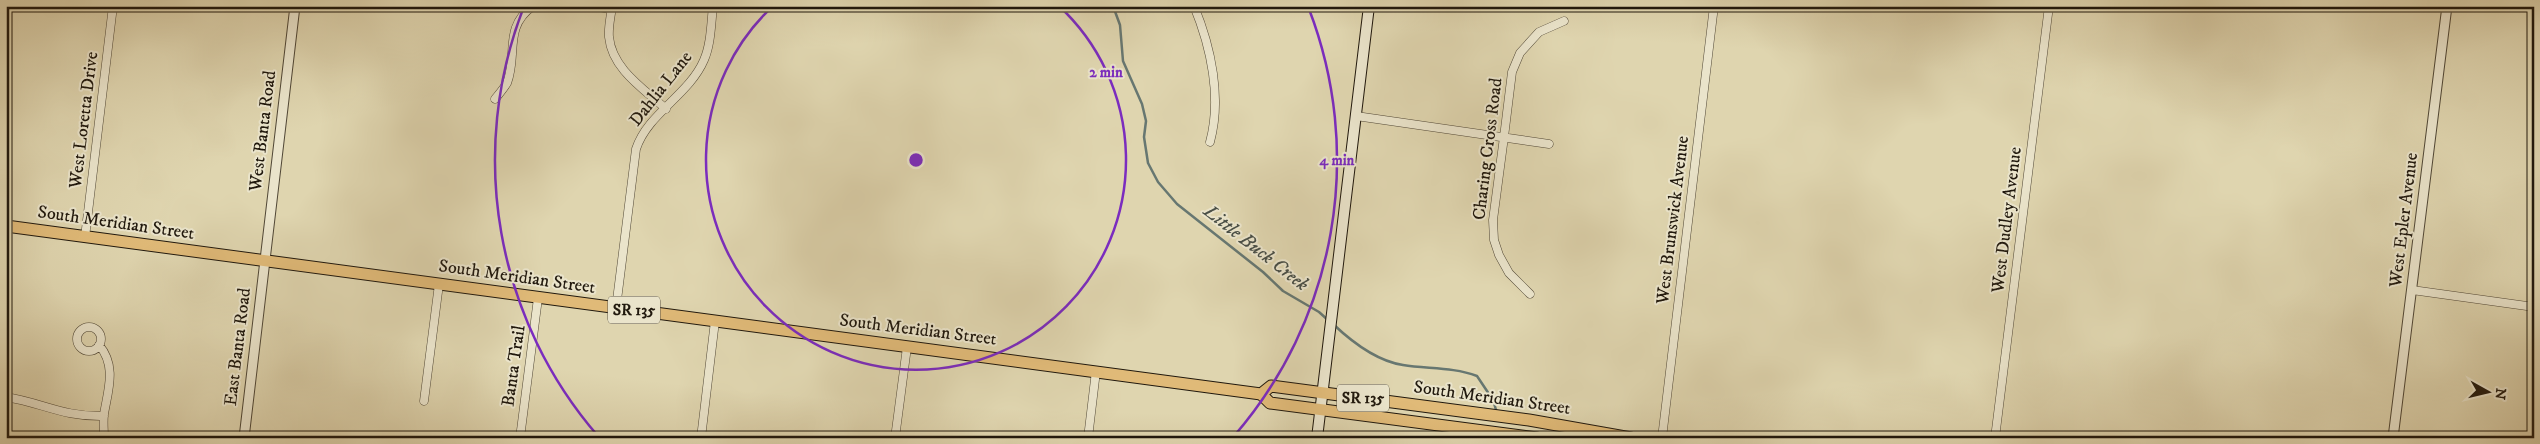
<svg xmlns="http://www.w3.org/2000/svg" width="2540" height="444" viewBox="0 0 2540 444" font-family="'IM FELL DW Pica',serif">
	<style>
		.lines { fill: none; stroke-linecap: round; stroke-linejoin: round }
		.stream { stroke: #677771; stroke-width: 2.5 }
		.minor-casing { stroke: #504736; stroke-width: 9 }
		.tertiary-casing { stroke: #504736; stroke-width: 11 }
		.secondary-casing { stroke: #20180d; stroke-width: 12 }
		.primary-casing { stroke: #20180d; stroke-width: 13 }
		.minor { stroke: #eae4cb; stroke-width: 8 }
		.tertiary { stroke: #eae4cb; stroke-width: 9 }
		.secondary { stroke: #eae4cb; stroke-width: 10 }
		.primary { stroke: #e0ba78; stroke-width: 11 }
		.ring { fill: none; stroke: #7b2cbf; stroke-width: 2.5 }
		.labels { text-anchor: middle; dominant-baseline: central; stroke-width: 4; stroke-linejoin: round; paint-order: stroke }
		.shield { fill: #eae4cb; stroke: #5d5546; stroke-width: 1 }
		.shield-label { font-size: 16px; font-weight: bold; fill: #20180d }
		.street-label { font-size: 18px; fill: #20180d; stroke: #eae4cb }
		.water-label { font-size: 19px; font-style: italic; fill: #494f47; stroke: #eae4cb }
		.centre { fill: #7b2cbf; stroke: #eae4cb; stroke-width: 2.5 }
		.ring-label { font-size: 15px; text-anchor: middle; font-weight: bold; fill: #7b2cbf; stroke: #eae4cb; stroke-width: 4; stroke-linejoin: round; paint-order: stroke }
	</style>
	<rect width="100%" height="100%" fill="#dfd5af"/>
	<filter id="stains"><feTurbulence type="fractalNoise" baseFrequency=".004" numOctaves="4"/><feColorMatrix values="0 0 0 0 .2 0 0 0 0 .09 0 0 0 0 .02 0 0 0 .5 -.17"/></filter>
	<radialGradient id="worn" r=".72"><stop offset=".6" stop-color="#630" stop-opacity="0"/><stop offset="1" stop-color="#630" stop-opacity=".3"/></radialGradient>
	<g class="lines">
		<path class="stream" d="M1113 6 1120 25 1123 61 1142 104 1146 121 1144 137 1148 163 1158 182 1177 204 1263 272 1283 291 1319 312 1329 321
			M1333 324C1352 342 1376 361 1403 365 1428 369 1453 367 1477 376L1493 400 1497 413"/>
		<g class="minor-casing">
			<path id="minor" d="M592 6 611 9
				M612 6C611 16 608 27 609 37 612 69 644 89 666 109
				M1194 6C1211 47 1222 98 1210 142
				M495 99C499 94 504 88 507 83 518 55 503 27 533 6
				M1356 116 1549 144
				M85 237 113 6
				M2412 290 2534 307
				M1530 294 1509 273 1499 255 1494 240 1493 220 1504 137 1512 72 1520 53 1539 32 1564 21
				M616 308 636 149C648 113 689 95 704 60 711 44 711 24 713 6
				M77 339a12 12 0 1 1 24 0a12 12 0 1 1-24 0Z
				M99 345C117 366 108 390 104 414 103 422 104 430 104 438
				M6 397C43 403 63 417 104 416
				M424 401 439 284
				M520 438 538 298
				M701 438 715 321
				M895 438 907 347
				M1088 438 1096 371
				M1662 438 1714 6
				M1995 438 2049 6"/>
		</g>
		<g class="tertiary-casing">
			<path id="tertiary" d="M244 438 295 6
				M2393 438 2447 6"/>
		</g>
		<g class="secondary-casing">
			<path id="secondary" d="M1317 438 1369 6"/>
		</g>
		<g class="primary-casing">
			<path id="primary" d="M6 226 1261 394 1270 403 1537 438
				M1261 394 1271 386 1529 420 1631 438"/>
		</g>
		<use href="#minor" class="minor"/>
		<use href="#tertiary" class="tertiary"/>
		<use href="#secondary" class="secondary"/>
		<use href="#primary" class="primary"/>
	</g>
	<g class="ring">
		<path d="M1059 6A210 210 0 1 1 773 6"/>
		<path d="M598 436A421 421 0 0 1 523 9M1309 9A421 421 0 0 1 1234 436"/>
	</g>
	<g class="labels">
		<g class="shield">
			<rect x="608" y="296.5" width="52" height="27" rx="4"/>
			<rect x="1337" y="384.5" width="52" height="27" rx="4"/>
		</g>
		<g class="shield-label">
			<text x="634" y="310">SR 135</text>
			<text x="1363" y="398">SR 135</text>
		</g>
		<g class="street-label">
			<text transform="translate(661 89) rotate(-52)">Dahlia Lane</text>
			<text transform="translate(84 120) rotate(-83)">West Loretta Drive</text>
			<text transform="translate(263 131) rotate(-83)">West Banta Road</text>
			<text transform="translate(1488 149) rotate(-83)">Charing Cross Road</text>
			<text transform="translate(1673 220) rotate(-83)">West Brunswick Avenue</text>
			<text transform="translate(2007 220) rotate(-83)">West Dudley Avenue</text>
			<text transform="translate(2404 220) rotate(-83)">West Epler Avenue</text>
			<text transform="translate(116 223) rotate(8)">South Meridian Street</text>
			<text transform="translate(517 277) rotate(8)">South Meridian Street</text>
			<text transform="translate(918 330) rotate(7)">South Meridian Street</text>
			<text transform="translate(238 347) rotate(-83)">East Banta Road</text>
			<text transform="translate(514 366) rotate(-82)">Banta Trail</text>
			<text transform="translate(1492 398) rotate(8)">South Meridian Street</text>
		</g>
		<g class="water-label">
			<text transform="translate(1256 248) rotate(38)">Little Buck Creek</text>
		</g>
	</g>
	<circle cx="916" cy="160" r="8" class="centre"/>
	<g class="ring-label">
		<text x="1106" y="77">2 min</text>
		<text x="1337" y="165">4 min</text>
	</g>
	<rect width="2540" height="444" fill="none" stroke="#dfd5af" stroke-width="25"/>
	<rect x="8" y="8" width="2525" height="429" fill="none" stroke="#20180d" stroke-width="2.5"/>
	<rect x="12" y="12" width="2515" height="419" fill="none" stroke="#20180d"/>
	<g transform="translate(2488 392) rotate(98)" stroke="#eae4cb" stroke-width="4" paint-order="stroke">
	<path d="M0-4L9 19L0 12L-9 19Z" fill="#20180d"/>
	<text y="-8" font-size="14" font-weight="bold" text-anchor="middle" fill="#20180d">N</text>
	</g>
	<rect width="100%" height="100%" filter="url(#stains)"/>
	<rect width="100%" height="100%" fill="url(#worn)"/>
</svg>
